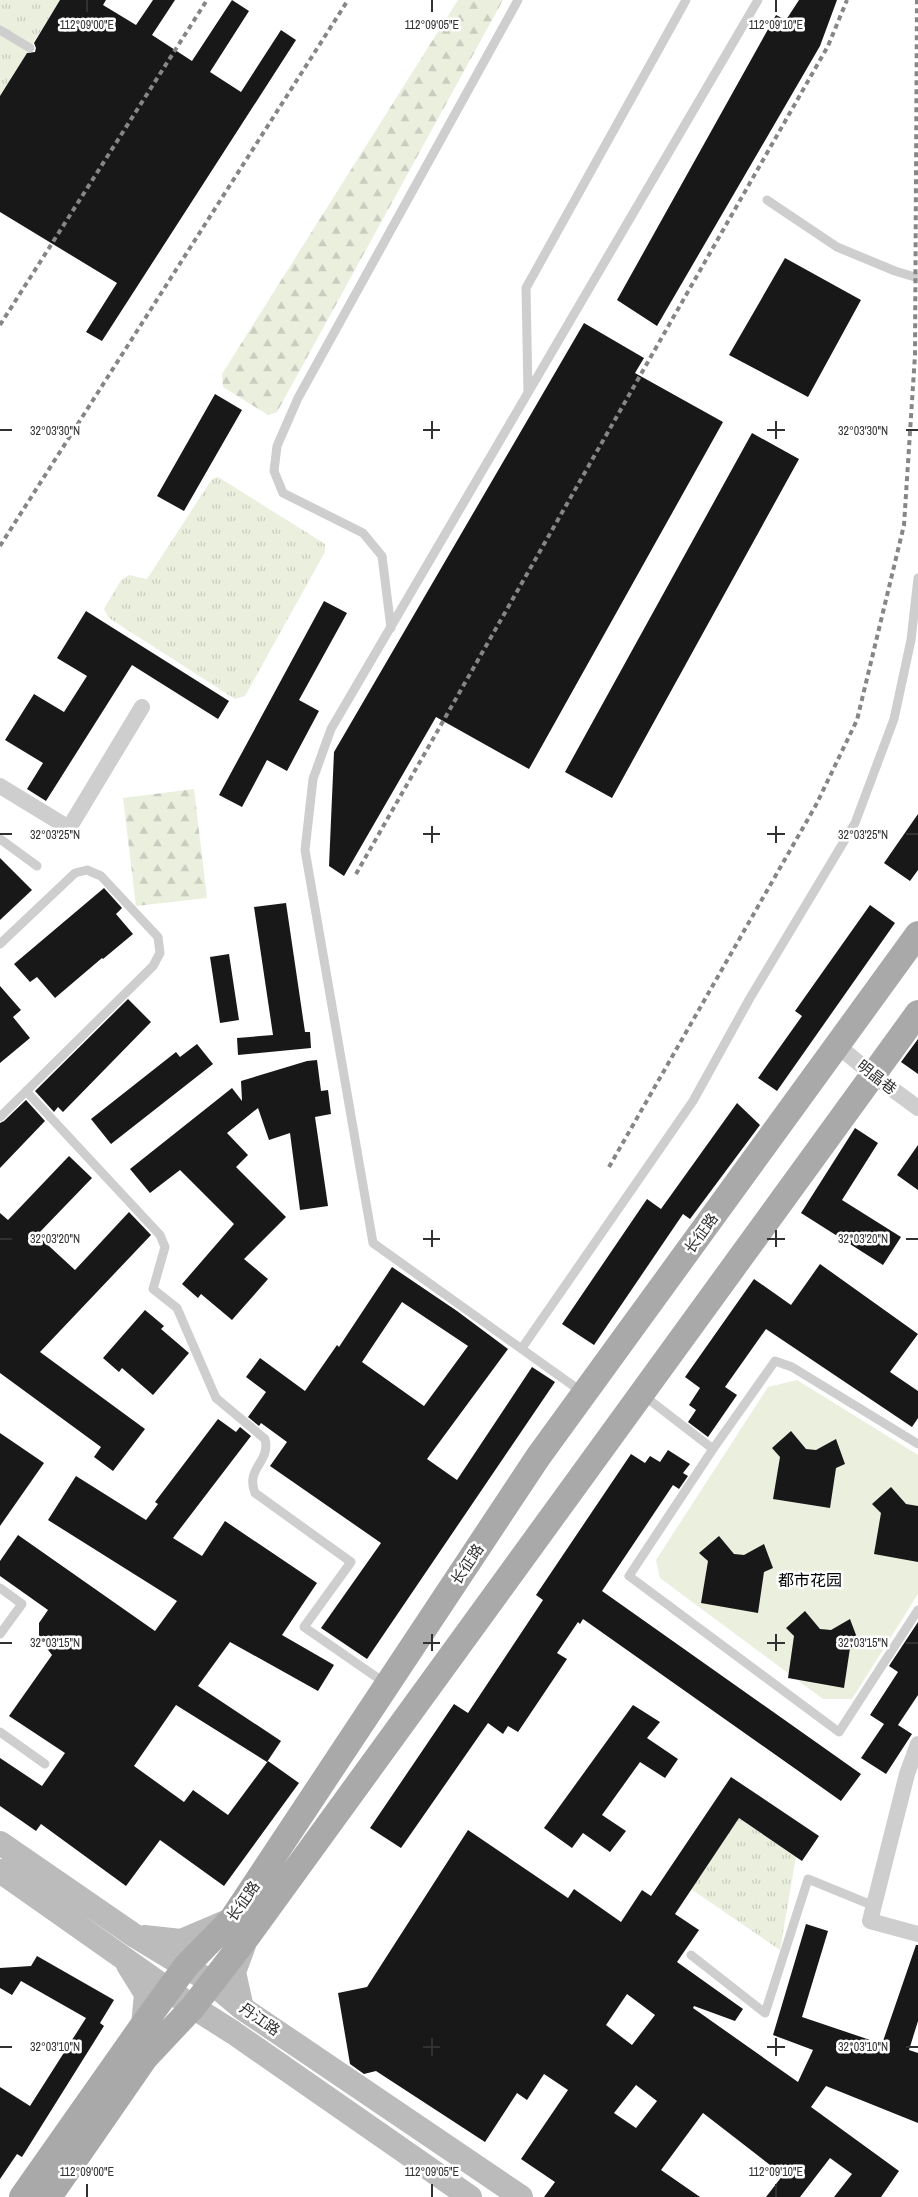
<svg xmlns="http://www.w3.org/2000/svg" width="918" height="2197" viewBox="0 0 918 2197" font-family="'Archivo Narrow','Noto Sans SC',sans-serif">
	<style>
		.grass { fill: url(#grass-tufts) }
		.forest { fill: url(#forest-firs) }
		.park { fill: #eaefde }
		.building { fill: #181818; fill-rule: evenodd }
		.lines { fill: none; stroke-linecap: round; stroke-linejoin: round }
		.lane { stroke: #cecece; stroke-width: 9 }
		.street { stroke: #cecece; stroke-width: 16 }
		.secondary { stroke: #bbb; stroke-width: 24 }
		.primary { stroke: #a9a9a9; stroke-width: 26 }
		.rail { stroke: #868686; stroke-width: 4; stroke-dasharray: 5 4; stroke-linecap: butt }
		.ticks { fill: none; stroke: #313131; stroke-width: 2 }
		.labels { text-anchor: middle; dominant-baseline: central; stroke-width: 5; stroke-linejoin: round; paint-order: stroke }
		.street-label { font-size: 15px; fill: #313131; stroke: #fff }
		.neighbourhood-label { font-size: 16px; fill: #000; stroke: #fff }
		.ticks-label { font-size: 12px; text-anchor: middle; fill: #313131; stroke: #fff; stroke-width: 5; stroke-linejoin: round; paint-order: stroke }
	</style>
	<defs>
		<pattern id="grass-tufts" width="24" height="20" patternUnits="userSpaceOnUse" patternTransform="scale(1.25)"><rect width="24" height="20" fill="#eaefde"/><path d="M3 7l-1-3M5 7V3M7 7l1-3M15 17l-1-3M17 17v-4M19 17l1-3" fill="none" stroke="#c9cdbf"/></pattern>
		<pattern id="forest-firs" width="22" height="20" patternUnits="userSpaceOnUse" patternTransform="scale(1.25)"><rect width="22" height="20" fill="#eaefde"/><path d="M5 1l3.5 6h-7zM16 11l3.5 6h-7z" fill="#c9cdbf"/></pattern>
	</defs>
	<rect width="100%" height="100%" fill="#fff"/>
	<path class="grass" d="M0 0H60L0 96Z
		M218 477 325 544V552L245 696 235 699 109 618 104 609 121 580 129 575 147 579 212 479Z
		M739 1818 796 1857 780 1950 691 1889Z"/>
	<path class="forest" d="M458 0H503L277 412 268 415 223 387 222 374Z
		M194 789 207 898 136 906 123 798Z"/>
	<path class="park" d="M797 1380 918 1455V1594L852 1699H823L660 1578 656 1560 768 1387Z"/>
	<path class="building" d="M60 0H106L103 5 136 25 153 0H175L152 35 192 61 232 0 249 11 210 72 241 92 281 30 296 40 102 341 86 332 117 283 0 212V96L27 53 35 52 36 48 34 43Z
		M799 0H837L820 46 657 326 617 300 776 15 786 20Z
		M785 258 861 300 808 397 729 355Z
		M584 323 644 358 635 373 723 422 529 769 436 717 344 876 329 866 334 752Z
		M215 394 242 410 184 511 157 496Z
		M752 433 799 459 612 798 565 772Z
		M324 601 347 613 299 700 319 711 287 771 267 760 242 807 219 795Z
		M86 611 229 701 218 719 132 665 46 801 27 789 43 763 5 740 34 694 64 712 87 676 57 658Z
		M918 814V870L910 881 884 863Z
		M0 858 32 890 0 920Z
		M104 888 122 908 116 914 133 934 103 959 102 958 55 998 37 977 30 982 14 964Z
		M286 903 305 1032H310L311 1048 238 1055 237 1038 273 1035 254 907Z
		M870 905 895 923 777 1091 758 1078 802 1016 795 1011Z
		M229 954 239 1020 220 1023 210 957Z
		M0 986 21 1010 13 1017 30 1038 0 1063Z
		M128 999 151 1022 63 1112 58 1107 54 1112 35 1091Z
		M918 1039V1074L901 1062Z
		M197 1044 213 1064 111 1144 91 1119 176 1052 180 1057Z
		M317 1060 321 1091 328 1090 331 1114 315 1117 328 1206 300 1210 290 1133 269 1140 258 1108 227 1133 248 1155 236 1167 286 1217 244 1259 268 1279 232 1320 201 1294 198 1298 182 1284 234 1224 180 1170 150 1193 130 1169 232 1088 242 1101 241 1081 307 1061Z
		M26 1100 45 1121 0 1168V1123L4 1121Z
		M737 1103 760 1125 690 1219 683 1214 594 1345 562 1324 647 1199 661 1209Z
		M855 1128 878 1143 842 1200 901 1237 883 1265 801 1213Z
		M918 1145V1190L897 1175Z
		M69 1156 92 1178 37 1235 75 1270 129 1212 151 1235 40 1352 145 1429 113 1471 94 1457 101 1447 0 1373V1213L8 1220Z
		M820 1264 918 1334 890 1372 918 1391V1418L912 1427 766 1329 725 1387 737 1395 708 1437 688 1422 696 1410 689 1405 700 1388 685 1377 754 1279 791 1305Z
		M392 1267 457 1311 508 1349 427 1459 457 1480 532 1367 555 1382 367 1659 321 1628 381 1543 270 1466 287 1442 261 1423 259 1426 248 1417 266 1392 246 1377 260 1358 305 1391 337 1345 339 1347ZM402 1302 468 1346 424 1406 362 1362Z
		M145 1310 164 1326 161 1329 189 1353 153 1395 122 1368 119 1372 103 1358Z
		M218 1419 236 1432 240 1427 251 1436 173 1538 202 1556 225 1521 317 1583 282 1635 334 1665 318 1691 230 1642 198 1686 281 1741 267 1762 176 1705 134 1766 184 1802 193 1790 228 1815 268 1761 299 1783 224 1886 160 1840 126 1886 41 1824 36 1831 0 1806V1758L42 1786 65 1753 9 1716 52 1655 39 1638V1623L48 1610 0 1576V1561L18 1535 155 1631 177 1601 48 1520 76 1476 146 1520 158 1504 155 1502Z
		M791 1431 806 1449 816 1450 836 1439 845 1464 836 1468 830 1508 773 1499 780 1457 772 1448Z
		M0 1433 44 1463 0 1526Z
		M668 1450 690 1464 683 1473 688 1476 679 1489 673 1485 602 1591 861 1774 841 1801 583 1619 580 1624 578 1622 557 1653 567 1659 518 1732 508 1726 503 1734 488 1723 401 1848 370 1828 454 1704 468 1713 543 1600 536 1595 631 1454 645 1463 650 1456 660 1462Z
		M891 1487 906 1504 918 1506V1562L874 1554 881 1513 872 1504Z
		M719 1536 734 1554 744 1555 764 1544 773 1568 764 1572 758 1613 701 1603 708 1561 699 1553Z
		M805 1611 820 1629 831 1630 850 1619 859 1643 850 1648 844 1688 788 1678 794 1636 786 1628Z
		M918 1622V1695L898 1725 912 1734 886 1774 861 1758 884 1724 870 1715 898 1672 889 1666Z
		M633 1705 660 1722 647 1738 678 1759 665 1778 640 1762 602 1815 626 1831 610 1852 583 1833 572 1848 544 1828Z
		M731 1777 819 1836 802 1861 739 1818 675 1914 699 1930 677 1962 743 2009 735 2021 694 2006 693 2008 798 2082 813 2050 773 2035 806 1924 828 1931 802 2017 882 2044 916 1945H918V2021L909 2050 918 2053V2123L826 2086 811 2107 899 2171 881 2197H834L852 2174 830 2158 800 2197H766L783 2175 703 2113 661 2170 700 2197H544L555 2182 521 2159 568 2090 544 2074 527 2100 517 2093 485 2142 376 2071 364 2074 350 2064 338 1993 367 1987 468 1830 568 1898 574 1889 621 1922 642 1890 651 1896ZM627 1994 655 2015 632 2045 606 2025ZM636 2085 657 2101 636 2128 614 2113Z
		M37 1956 114 2000 100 2023 104 2026 22 2157 17 2154 0 2179V2087L30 2106 86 2018 21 1981 12 1995 0 1988V1968L31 1966Z"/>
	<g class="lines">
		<path class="lane" d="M0 30 30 48
			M767 200 837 247 895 271 918 278
			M528 393 526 288 686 0
			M391 628 382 556 363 533 283 493 274 471 277 446 298 398 518 0
			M0 839 37 866
			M0 944 75 873 87 870 101 876 158 937 160 953 153 966 0 1117
			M26 1091 160 1235 165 1247 153 1289 177 1308 216 1398 265 1439C271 1462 245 1468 255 1493L351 1562 304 1627 385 1683
			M522 1348 693 1101 750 998 855 823 894 719 911 640 918 578
			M582 1392 373 1243 305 850 313 779 331 729 758 0
			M643 1395 713 1449 775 1361 792 1367 918 1444
			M713 1449 629 1576 839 1732 918 1610
			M0 1588 22 1604 0 1634
			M0 1732 45 1764
			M691 1955 765 2013 808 1879 874 1906"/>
		<path class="street" d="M0 786 69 828 142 707
			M837 1045 873 1075 918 1108
			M918 1744 907 1774 870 1921 918 1934"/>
		<path class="secondary" d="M0 1843 135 1936 211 1982 242 2008 521 2197
			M0 1871 193 2007 234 2033 470 2197
			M144 1937 181 1941 228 1921
			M128 1965 146 1994 143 2025
			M242 2008 234 1972 244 1945"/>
		<path class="primary" d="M22 2197 143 2025 186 1966 232 1919 538 1457 918 934
			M49 2197 145 2058 193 2007 247 1937 918 1013"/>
		<path class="rail" d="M0 325 207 0
			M0 546 348 0
			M356 874 828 46 847 0
			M609 1167 816 805 857 720 904 525 915 355 917 0"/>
	</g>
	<path class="ticks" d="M87 0V12M432 0V12M776 0V12M432 421V439M776 421V439M0 430H12M423 430H440M767 430H785M906 430H918M432 826V843M776 826V843M0 834H12M423 834H440M767 834H785M906 834H918M432 1230V1247M776 1230V1247M0 1239H12M423 1239H440M767 1239H785M906 1239H918M432 1634V1651M776 1634V1651M0 1643H12M423 1643H440M767 1643H785M906 1643H918M432 2038V2056M776 2038V2056M0 2047H12M423 2047H440M767 2047H785M906 2047H918M87 2184V2197M432 2184V2197M776 2184V2197"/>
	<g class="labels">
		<g class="street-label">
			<text transform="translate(877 1077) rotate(38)">明晶巷</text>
			<text transform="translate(701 1233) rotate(-54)">长征路</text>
			<text transform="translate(467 1564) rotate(-56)">长征路</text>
			<text transform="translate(243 1901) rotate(-55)">长征路</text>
			<text transform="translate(260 2019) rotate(35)">丹江路</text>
		</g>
		<g class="neighbourhood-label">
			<text x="810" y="1580">都市花园</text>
		</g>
	</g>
	<g class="ticks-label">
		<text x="87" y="29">112°09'00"E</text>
		<text x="432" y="29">112°09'05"E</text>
		<text x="776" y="29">112°09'10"E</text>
		<text x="55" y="435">32°03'30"N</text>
		<text x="863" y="435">32°03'30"N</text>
		<text x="55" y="839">32°03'25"N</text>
		<text x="863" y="839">32°03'25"N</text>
		<text x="55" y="1243">32°03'20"N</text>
		<text x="863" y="1243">32°03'20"N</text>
		<text x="55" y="1647">32°03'15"N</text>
		<text x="863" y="1647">32°03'15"N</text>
		<text x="55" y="2051">32°03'10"N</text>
		<text x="863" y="2051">32°03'10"N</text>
		<text x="87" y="2176">112°09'00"E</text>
		<text x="432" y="2176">112°09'05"E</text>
		<text x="776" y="2176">112°09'10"E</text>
	</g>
</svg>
